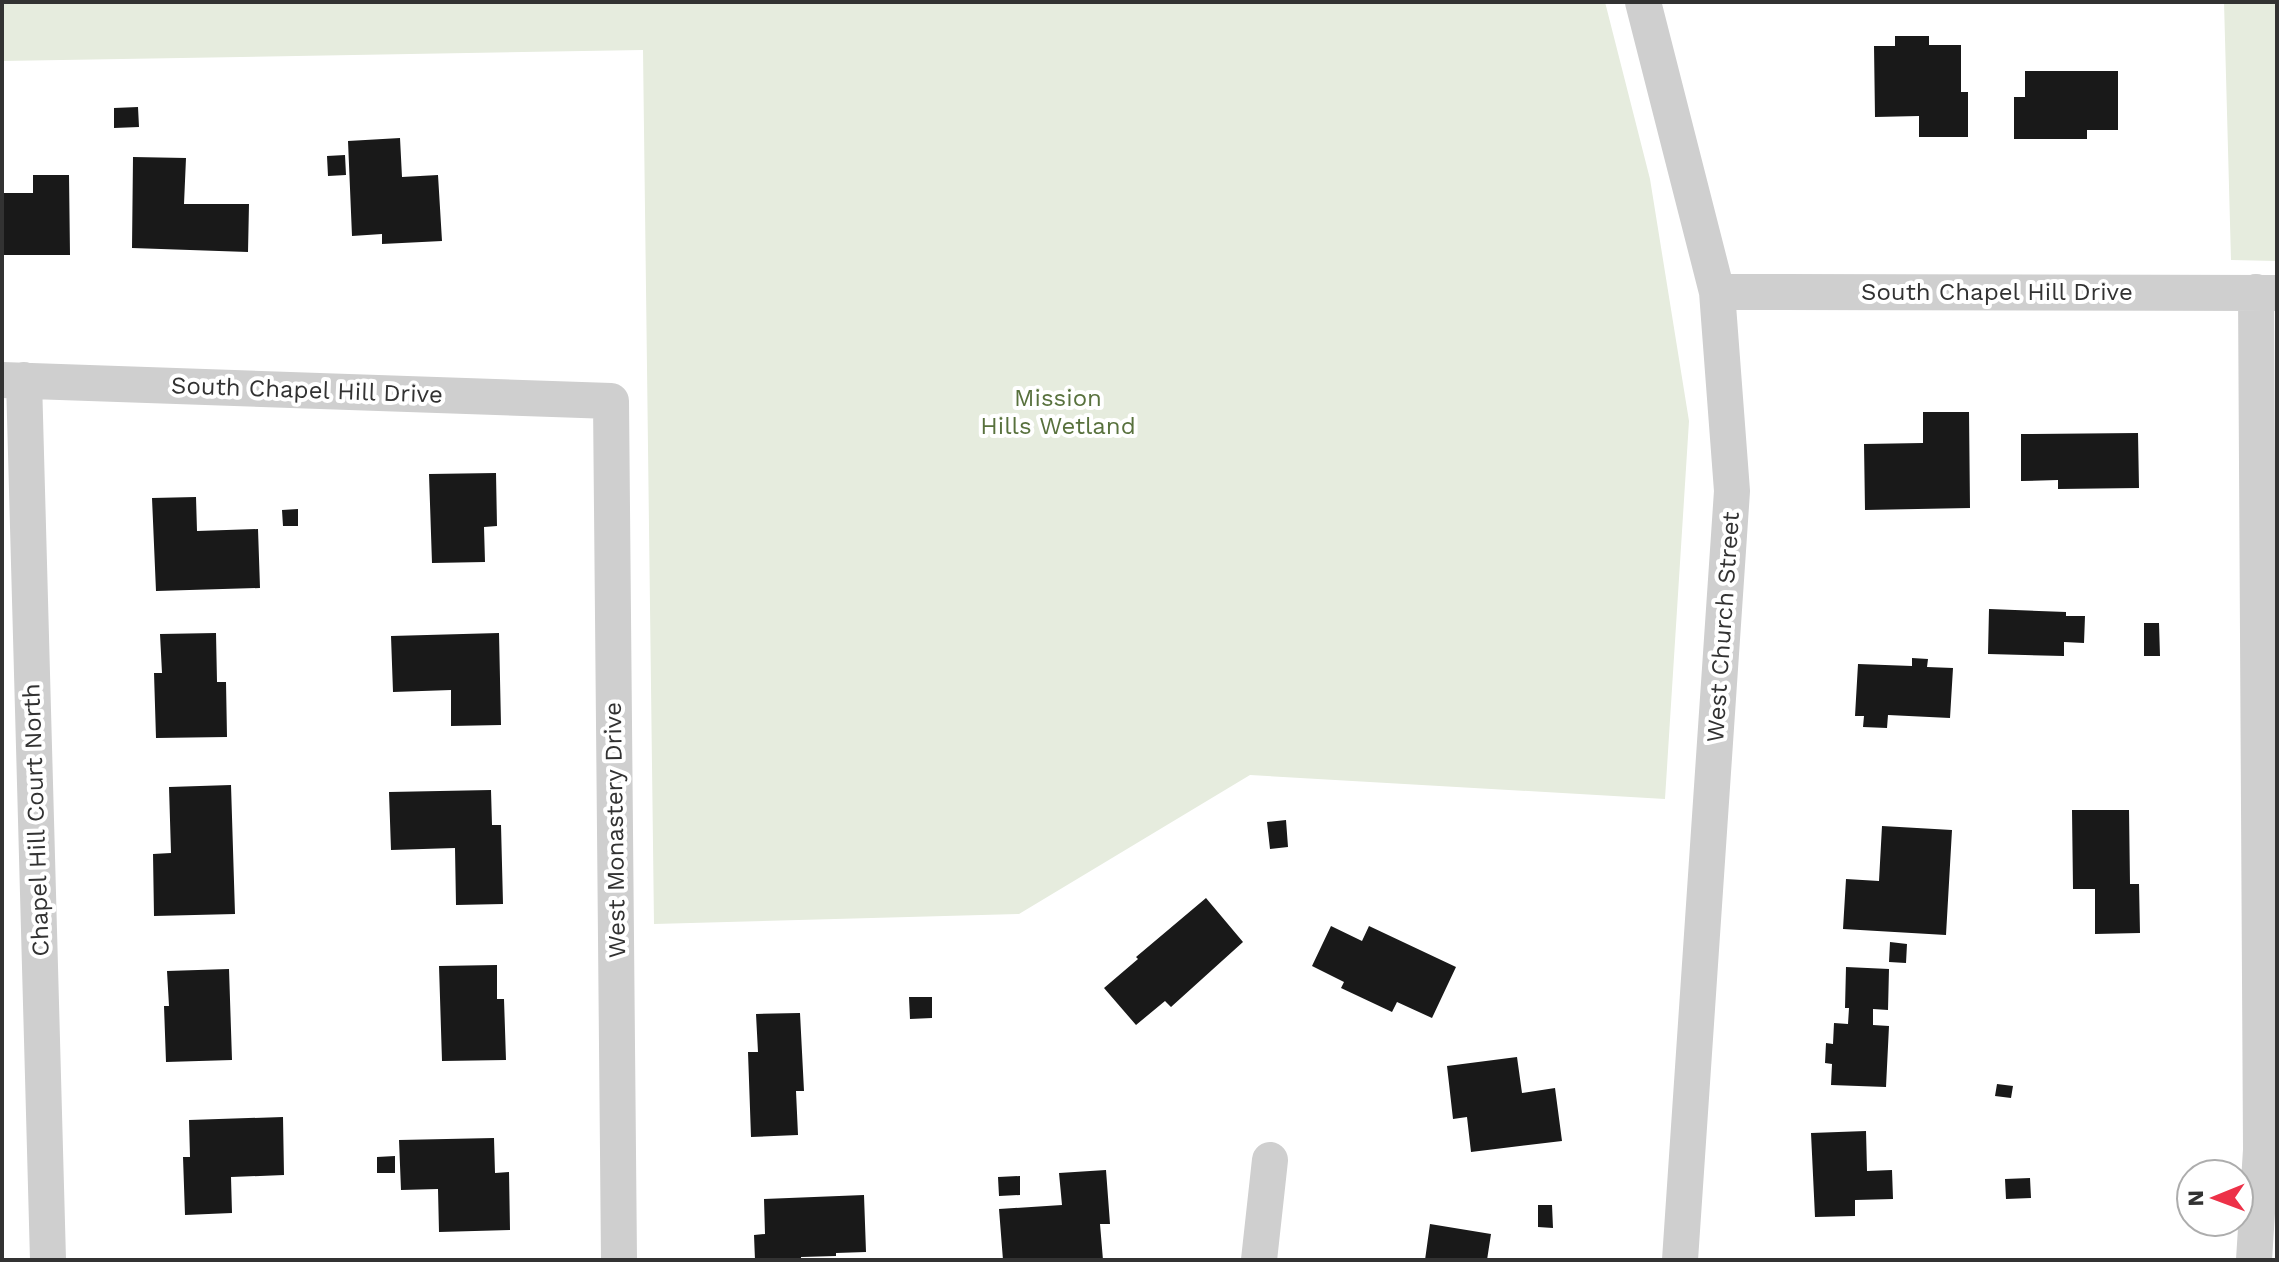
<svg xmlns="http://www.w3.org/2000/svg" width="2279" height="1262" viewBox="0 0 2279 1262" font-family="'Work Sans',sans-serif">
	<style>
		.green { fill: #e6ecde }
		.building { fill: #191919 }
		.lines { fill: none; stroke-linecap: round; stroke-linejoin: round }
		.minor { stroke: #cfcfcf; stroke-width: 36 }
		.labels { text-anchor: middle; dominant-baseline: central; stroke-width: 8; stroke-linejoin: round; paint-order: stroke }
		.street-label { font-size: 24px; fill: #323232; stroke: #fff }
		.park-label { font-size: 24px; fill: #58713d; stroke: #fff }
	</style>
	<rect width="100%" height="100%" fill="#fff"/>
	<path class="green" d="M2 2H1605L1650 179 1689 421 1665 799 1250 775 1019 914 654 924 643 50 2 61Z
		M2224 2H2277V261L2231 260Z"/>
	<path class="building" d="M1895 36H1929V45H1961V92H1968V137H1919V116L1875 117 1874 46H1895Z
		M2025 71H2118V130H2087V139H2014V97H2025Z
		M138 107 139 127 114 128V108Z
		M400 138 402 177 438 175 442 241 382 244V234L352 236 348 141Z
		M345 155 346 175 328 176 327 156Z
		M133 157 186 158 184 204H249L248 252 132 248Z
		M33 175H69L70 255H2V193H33Z
		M1923 412H1969L1970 508 1865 510 1864 444 1923 443Z
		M2138 433 2139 488 2058 489V480L2021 481V434Z
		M496 473 497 526 484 527 485 562 432 563 429 474Z
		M196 497 197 531 258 529 260 588 156 591 152 498Z
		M298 509V526H283L282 510Z
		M1989 609 2066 612V616H2085L2084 643 2064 642V656L1988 654Z
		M2144 623H2159L2160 656H2144Z
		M216 633 217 682H226L227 737 156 738 154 673H162L160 634Z
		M499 633 501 725 451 726V690L393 692 391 636Z
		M1912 658 1928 659 1927 667 1953 668 1950 718 1888 715 1887 728 1863 727 1864 716H1855L1858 664 1912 666Z
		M231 785 235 914 154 916 153 854 171 853 169 787Z
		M491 790 492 825H501L503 904 456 905 455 848 391 850 389 792Z
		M2072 810H2129L2130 884H2139L2140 933 2095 934V889H2073Z
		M1286 820 1288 847 1270 849 1267 822Z
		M1882 826 1952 830 1946 935 1843 929 1846 879 1879 881Z
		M1206 898 1243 942 1171 1007 1165 1001 1136 1025 1104 988 1138 959 1136 957Z
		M1331 926 1362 941 1369 926 1456 967 1432 1018 1397 1002 1392 1012 1341 988 1344 982 1312 966Z
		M1890 942 1907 944 1906 963 1889 962Z
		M497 965V999H504L506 1060 442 1061 439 966Z
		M1846 967 1889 969 1888 1010 1873 1009V1025L1889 1026 1886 1087 1831 1085 1832 1064 1825 1063 1826 1043 1833 1044 1834 1023 1848 1024 1849 1008H1845Z
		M229 969 232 1060 166 1062 164 1006H169L167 971Z
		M909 997H932V1018L910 1019Z
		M800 1013 804 1091H796L798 1135 751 1137 748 1052H758L756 1014Z
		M1517 1057 1522 1093 1555 1088 1562 1141 1471 1152 1467 1117 1453 1119 1447 1066Z
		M1997 1084 2013 1086 2011 1098 1995 1096Z
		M283 1117 284 1175 231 1177 232 1213 185 1215 183 1157H190L189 1120Z
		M1866 1131 1867 1171 1892 1170 1893 1199 1855 1200V1216L1815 1217 1811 1133Z
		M494 1138 495 1173 509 1172 510 1230 439 1232 438 1189 401 1190 399 1140Z
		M395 1156V1173H377V1157Z
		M1106 1170 1110 1224H1100L1103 1260H1003L999 1209 1062 1205 1059 1173Z
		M1020 1176V1195L999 1196 998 1177Z
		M2030 1178 2031 1198 2006 1199 2005 1179Z
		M864 1195 866 1252 836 1253V1256L801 1257V1260H755L754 1235 765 1234 764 1199Z
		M1538 1205H1552L1553 1228 1538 1227Z
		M1430 1224 1491 1234 1487 1260H1425Z"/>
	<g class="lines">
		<path class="minor" d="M1643 2 1717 292 1732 491 1680 1260
			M1717 292 2277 293
			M2 380 611 401 619 1260
			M24 380 48 1260
			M1259 1260 1270 1160
			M2254 1260 2261 1150 2256 292"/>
	</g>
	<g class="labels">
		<g class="street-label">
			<text x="1997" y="292">South Chapel Hill Drive</text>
			<text transform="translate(307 390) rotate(2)">South Chapel Hill Drive</text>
			<text transform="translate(1723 627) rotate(-86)">West Church Street</text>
			<text transform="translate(36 820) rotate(-92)">Chapel Hill Court North</text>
			<text transform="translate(615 830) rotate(-91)">West Monastery Drive</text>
		</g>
		<g class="park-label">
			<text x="1058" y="398">Mission<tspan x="1058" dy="28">Hills Wetland</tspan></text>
		</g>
	</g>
	<rect width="2279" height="1262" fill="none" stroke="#323232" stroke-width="8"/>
	<g transform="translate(2215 1198) rotate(269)"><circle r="38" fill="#ffffff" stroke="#adadad" stroke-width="2"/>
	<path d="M0-6L14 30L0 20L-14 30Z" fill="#ed3148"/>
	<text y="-12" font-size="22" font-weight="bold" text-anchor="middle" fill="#323232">N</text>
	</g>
</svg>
